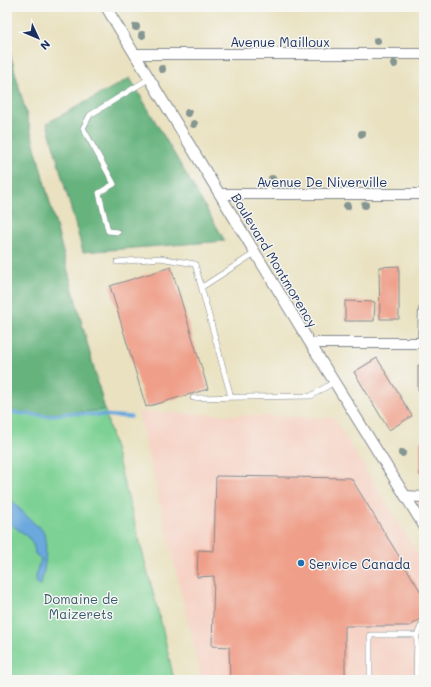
<svg xmlns="http://www.w3.org/2000/svg" width="431" height="687" viewBox="0 0 431 687" font-family="Mali,sans-serif">
	<style>
		.built { fill: #f6d2c4 }
		.green { fill: #7dd194; stroke: #4c8079 }
		.forest { fill: #66b37e; stroke: #40716e }
		.water { fill: #6ba8dd; stroke: #436c9e }
		.lines { fill: none; stroke-linecap: round; stroke-linejoin: round }
		.stream { stroke: #6ba8dd; stroke-width: 3.5 }
		.building { fill: #ef9f89 }
		.service-casing { stroke: #82888e; stroke-width: 6 }
		.minor-casing { stroke: #82888e; stroke-width: 12 }
		.service { stroke: #fff; stroke-width: 5 }
		.minor { stroke: #fff; stroke-width: 10 }
		.tree { fill: #859691 }
		.poi-dot { fill: #1f6fb2; stroke: #f6f6f2; stroke-width: 1.5 }
		.labels { text-anchor: middle; dominant-baseline: central; stroke-width: 3; stroke-linejoin: round; paint-order: stroke }
		.street-label { font-size: 13px; fill: #1b2f5e; stroke: #f6f6f2 }
		.poi-label { font-size: 13px; fill: #1b2f5e; stroke: #f6f6f2; text-anchor: start }
		.park-label { font-size: 13px; fill: #34586c; stroke: #f6f6f2 }
	</style>
	<rect width="100%" height="100%" fill="#f6f6f2"/>
	<filter id="ink" filterUnits="userSpaceOnUse"><feTurbulence type="fractalNoise" baseFrequency=".025" numOctaves="2"/><feDisplacementMap in="SourceGraphic" scale="8" xChannelSelector="R" yChannelSelector="G"/><feConvolveMatrix kernelMatrix="1 2 1 2 8 2 1 2 1" color-interpolation-filters="sRGB"/></filter>
	<filter id="wash" filterUnits="userSpaceOnUse"><feTurbulence type="fractalNoise" baseFrequency=".012" numOctaves="4" result="noise"/><feDisplacementMap in="SourceGraphic" scale="16" xChannelSelector="R" yChannelSelector="G"/><feGaussianBlur stdDeviation="0.9" result="paint"/><feColorMatrix in="noise" values="0 0 0 0 0 0 0 0 0 0 0 0 0 0 0 0 0 1.4 0 .05"/><feComposite in="paint" operator="in"/></filter>
	<g filter="url(#wash)">
		<rect width="100%" height="100%" fill="#e9e1bf"/>
		<path class="built" d="M138 412 334 418 424 565V680H202Z
			M405 496 424 497V526Z"/>
		<path class="green" d="M7 42 162 626 174 680H7Z"/>
		<path class="forest" d="M7 42 105 410 69 413 46 416 7 412Z
			M130 78 225 241 83 252 47 123Z"/>
		<path class="water" d="M7 495C15 504 24 514 33 522 35 525 40 527 42 530 49 539 45 575 40 585L37 584C35 577 37 567 41 561V559L35 554 34 547 30 539 7 521Z"/>
		<g class="lines">
			<path class="stream" d="M7 412 46 416 69 413 131 417"/>
		</g>
		<g id="blocks">
			<path class="building" d="M399 266V319H380L379 267Z
				M171 267 208 389 146 407 110 286Z
				M345 301 375 302 374 321H345Z
				M377 358 412 416 389 430 354 372Z
				M418 365H424V390L418 391Z
				M420 442H424V475H420Z
				M216 476 351 478 424 597V617L410 626H345V680H230L229 647 212 646 214 576 197 577 198 550 214 551Z"/>
		</g>
	</g>
	<g filter="url(#ink)">
		<use href="#blocks" fill-opacity="0" stroke="#82888e" stroke-width="1"/>
		<g class="lines">
			<g class="service-casing">
				<path id="service" d="M118 232 108 231 99 193 114 184 83 128 90 115 150 78
					M117 262 160 258 195 264 231 397
					M202 287 255 253
					M193 398 311 396 334 382
					M417 635 422 624 424 623
					M370 680V635H417L416 680"/>
			</g>
			<g class="minor-casing">
				<path id="minor" d="M106 7 310 343 424 526
					M135 54H424
					M220 194H424
					M310 343H424
					M423 343 424 310
					M405 496 424 497"/>
			</g>
			<use href="#service" class="service"/>
			<use href="#minor" class="minor"/>
		</g>
		<g class="tree">
			<circle cx="136" cy="27" r="4"/>
			<circle cx="142" cy="35" r="4"/>
			<circle cx="377" cy="41" r="4"/>
			<circle cx="394" cy="64" r="4"/>
			<circle cx="162" cy="69" r="4"/>
			<circle cx="188" cy="113" r="4"/>
			<circle cx="194" cy="124" r="4"/>
			<circle cx="362" cy="134" r="4"/>
			<circle cx="272" cy="179" r="4"/>
			<circle cx="365" cy="205" r="4"/>
			<circle cx="347" cy="206" r="4"/>
			<circle cx="402" cy="453" r="4"/>
		</g>
	</g>
	<circle class="poi-dot" cx="301" cy="563" r="4"/>
	<g class="labels">
		<g class="street-label">
			<text x="280" y="41">Avenue Mailloux</text>
			<text x="322" y="181">Avenue De Niverville</text>
			<text transform="translate(275 260) rotate(59)">Boulevard Montmorency</text>
		</g>
		<g class="poi-label">
			<text x="309" y="563">Service Canada</text>
		</g>
		<g class="park-label">
			<text x="81" y="598">Domaine de<tspan x="81" dy="15">Maizerets</tspan></text>
		</g>
	</g>
	<rect width="431" height="687" fill="none" stroke="#f6f6f2" stroke-width="24"/>
	<g transform="translate(38 38) rotate(134)" stroke="#f6f6f2" stroke-width="3" paint-order="stroke">
	<path d="M0-3L7 15L0 10L-7 15Z" fill="#1b2f5e"/>
	<text y="-6" font-size="11" font-weight="bold" text-anchor="middle" fill="#1b2f5e">N</text>
	</g>
</svg>
